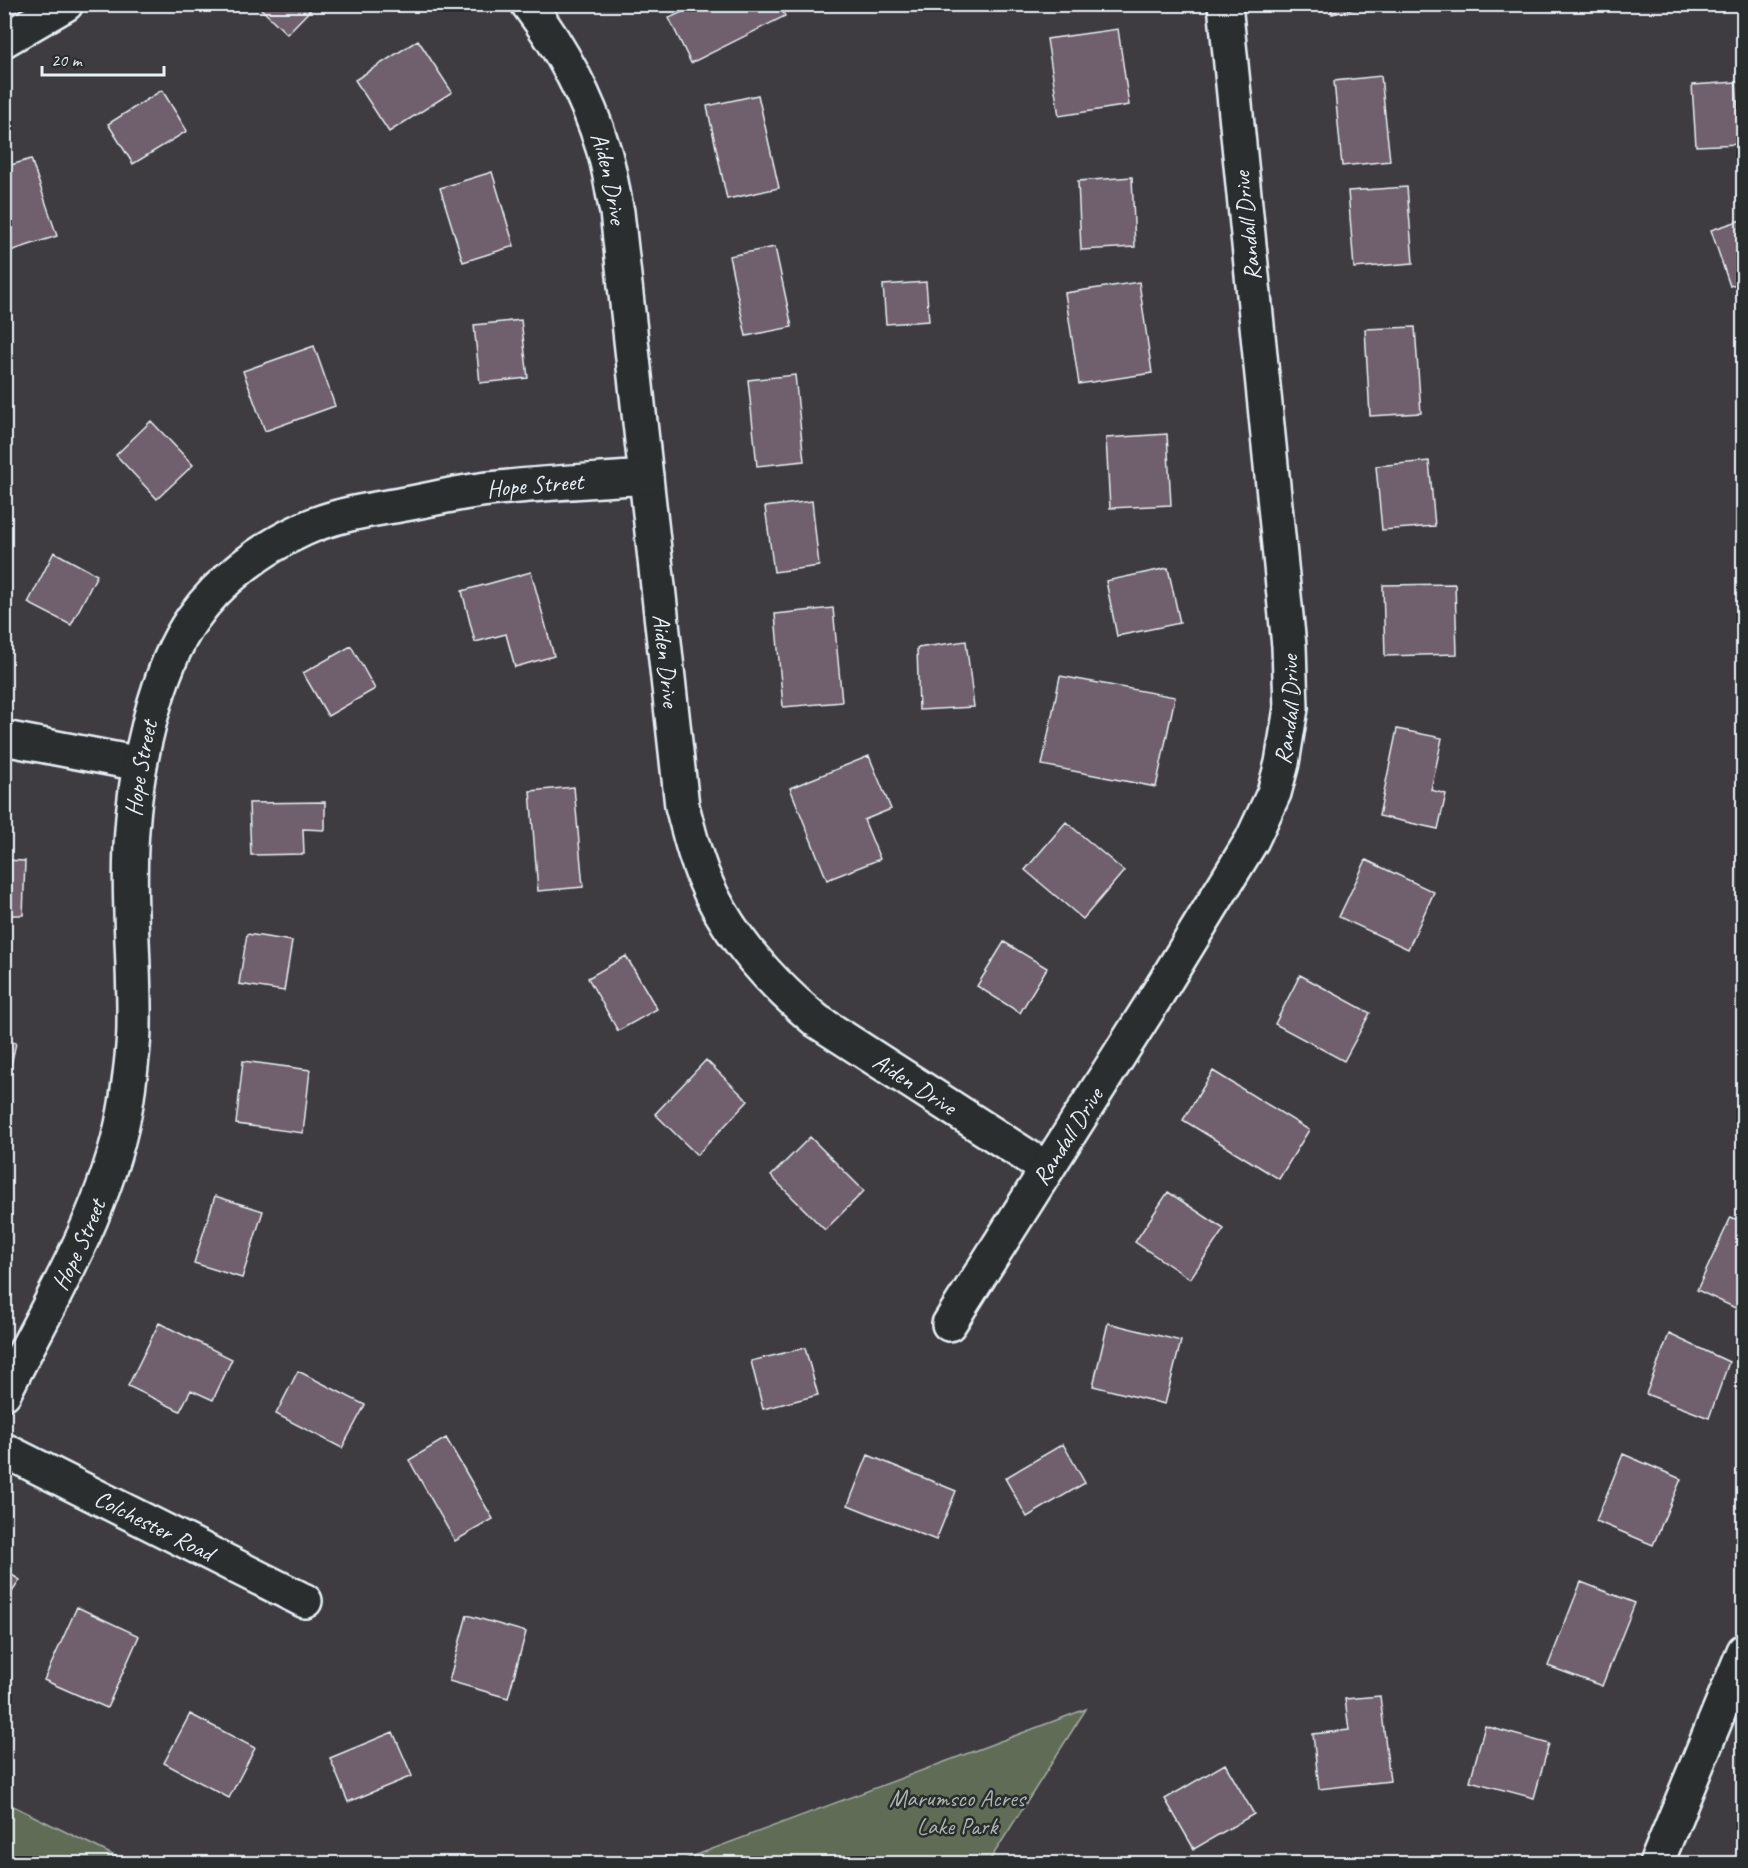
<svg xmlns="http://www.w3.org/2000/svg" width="1748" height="1868" viewBox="0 0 1748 1868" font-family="Caveat,sans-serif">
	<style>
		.green { fill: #606c54; stroke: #a4aea6; stroke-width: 1.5 }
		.building { fill: #6f5f6c; stroke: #e8f1f8; stroke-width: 1.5 }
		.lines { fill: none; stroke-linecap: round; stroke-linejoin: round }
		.minor-casing { stroke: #e8f1f8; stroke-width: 38 }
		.minor { stroke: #2a2d2e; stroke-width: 33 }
		.labels { text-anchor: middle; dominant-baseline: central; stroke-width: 5; stroke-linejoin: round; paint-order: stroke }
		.street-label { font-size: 24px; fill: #e8f1f8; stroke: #2a2d2e }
		.park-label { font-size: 24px; fill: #abb5ae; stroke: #2a2d2e }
	</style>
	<rect width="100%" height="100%" fill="#3f3c41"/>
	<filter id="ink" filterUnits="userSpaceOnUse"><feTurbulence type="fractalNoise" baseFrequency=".0167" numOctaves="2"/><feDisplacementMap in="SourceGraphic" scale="12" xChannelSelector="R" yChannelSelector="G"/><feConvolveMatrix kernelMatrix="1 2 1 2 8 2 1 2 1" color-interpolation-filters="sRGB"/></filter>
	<g filter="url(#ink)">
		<path class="green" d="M1086 1709 988 1863H675Z
			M5 1802 129 1863H5Z"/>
		<path class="building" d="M256 4H316L287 34Z
			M692 4H779L785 16 691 63 669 18 693 7Z
			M1330 4H1375L1332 14Z
			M1681 4H1728V8L1682 12Z
			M1118 29 1129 105 1059 116 1047 39Z
			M418 40 452 92 389 132 355 80Z
			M1381 76 1390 161 1342 166 1334 81Z
			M1736 82 1740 144 1696 146 1692 85Z
			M162 90 187 131 133 164 108 124Z
			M758 95 779 188 727 199 707 106Z
			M31 159 57 236 4 253V167Z
			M492 172 514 246 463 262 440 188Z
			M1132 177 1135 247 1081 250 1078 181Z
			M1407 187 1413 263 1354 268 1348 191Z
			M1744 219V282L1730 286 1711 230Z
			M775 247 792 327 746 336 729 256Z
			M926 282 929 321 886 324 883 285Z
			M1139 282 1152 373 1079 384 1065 293Z
			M521 320 528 378 480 383 474 325Z
			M1415 327 1421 413 1370 416 1365 329Z
			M314 346 335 406 265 431 243 371Z
			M795 375 804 461 757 466 748 380Z
			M151 421 193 465 157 499 116 455Z
			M1167 434 1171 505 1110 508 1106 438Z
			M1429 461 1435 526 1382 530 1376 466Z
			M812 501 819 566 774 572 765 507Z
			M54 552 97 575 71 625 28 603Z
			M1168 568 1180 623 1117 636 1106 581Z
			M531 572 554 656 515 667 506 634 475 642 462 591Z
			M1455 584 1457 654 1385 656 1383 585Z
			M833 608 842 702 783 707 775 614Z
			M966 641 974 707 919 710 917 648Z
			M351 646 375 689 328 716 303 673Z
			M1060 676 1175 697 1156 787 1042 765Z
			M1397 729 1442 738 1431 790 1446 794 1438 829 1379 816Z
			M869 756 891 809 864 820 880 859 827 880 790 788Z
			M574 787 583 887 538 891 530 791Z
			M325 802V830L303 829 304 854 251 855 249 803Z
			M1066 822 1124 871 1083 919 1025 870Z
			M4 860 25 861 23 915H4Z
			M1366 860 1434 892 1408 949 1339 917Z
			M247 934 292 941 284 991 239 984Z
			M1004 942 1047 968 1020 1013 977 986Z
			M626 956 657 1009 618 1031 588 978Z
			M1300 975 1370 1013 1344 1061 1275 1024Z
			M4 1040 16 1043 4 1095Z
			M706 1060 748 1101 697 1155 655 1114Z
			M243 1061 310 1070 303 1133 236 1124Z
			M1213 1071 1309 1130 1279 1179 1183 1120Z
			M810 1137 864 1191 825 1230 771 1176Z
			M1168 1192 1224 1229 1190 1279 1135 1242Z
			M215 1196 263 1211 242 1278 194 1263Z
			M1731 1217 1744 1223V1312L1697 1290Z
			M159 1323 232 1359 213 1400 191 1390 180 1411 128 1386Z
			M1108 1323 1181 1341 1165 1404 1093 1386Z
			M1669 1334 1729 1362 1709 1418 1646 1394Z
			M805 1348 818 1395 763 1409 751 1361Z
			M298 1371 365 1405 342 1448 276 1414Z
			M446 1438 493 1519 455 1541 409 1460Z
			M1063 1444 1085 1483 1027 1517 1005 1478Z
			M1623 1454 1681 1479 1653 1545 1596 1521Z
			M868 1455 956 1491 936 1540 848 1505Z
			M4 1570 20 1580 4 1604Z
			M1581 1582 1635 1603 1602 1686 1548 1666Z
			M77 1607 139 1636 107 1708 44 1680Z
			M467 1615 526 1632 508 1698 449 1681Z
			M1380 1696 1390 1781 1319 1789 1313 1734 1349 1730 1345 1699Z
			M190 1714 255 1748 229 1798 164 1763Z
			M1485 1726 1549 1744 1534 1798 1470 1781Z
			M393 1732 412 1776 348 1802 330 1758Z
			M1225 1764 1254 1814 1194 1849 1165 1799Z"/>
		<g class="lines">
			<g class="minor-casing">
				<g id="minor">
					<path id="s1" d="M528 4C561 48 587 95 603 148 610 168 612 191 617 212L682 806C687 824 691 842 697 859 718 925 765 978 817 1021L1047 1169"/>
					<path d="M4 40 66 4"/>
					<path d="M4 738 140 764"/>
					<path id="s2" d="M949 1324 1154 1000 1252 840 1274 793 1282 763 1291 708 1289 646 1225 4"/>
					<path id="s3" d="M4 1393C51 1299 111 1203 127 1098 130 1074 134 1049 134 1026 135 961 127 895 132 830 136 767 156 669 193 618 220 580 262 548 304 529 336 514 371 510 405 504 433 499 461 492 489 489 541 483 594 481 646 477"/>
					<path id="s4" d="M4 1450 305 1601"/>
					<path d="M1656 1864 1744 1651"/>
				</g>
			</g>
			<use href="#minor" class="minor"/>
		</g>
	</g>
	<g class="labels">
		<g class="street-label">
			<text stroke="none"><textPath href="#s1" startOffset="194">Aiden Drive</textPath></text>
			<text transform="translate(1247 226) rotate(-96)">Randall Drive</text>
			<text stroke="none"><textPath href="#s3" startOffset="1192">Hope Street</textPath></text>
			<text stroke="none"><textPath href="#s1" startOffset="680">Aiden Drive</textPath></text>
			<text stroke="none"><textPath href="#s2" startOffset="708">Randall Drive</textPath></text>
			<text stroke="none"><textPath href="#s3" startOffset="652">Hope Street</textPath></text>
			<text stroke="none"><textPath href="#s1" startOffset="1202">Aiden Drive</textPath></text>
			<text stroke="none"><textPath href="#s2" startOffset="222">Randall Drive</textPath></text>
			<text stroke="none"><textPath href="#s3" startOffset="166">Hope Street</textPath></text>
			<text stroke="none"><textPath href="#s4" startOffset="168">Colchester Road</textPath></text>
		</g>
		<g class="park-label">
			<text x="957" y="1798">Marumsco Acres<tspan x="957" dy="28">Lake Park</tspan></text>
		</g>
	</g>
	<rect width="1748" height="1868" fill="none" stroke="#2a2d2e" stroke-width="24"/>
	<rect x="12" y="12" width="1724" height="1844" fill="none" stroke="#e8f1f8" stroke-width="2" filter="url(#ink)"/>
	<path d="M42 66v9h122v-9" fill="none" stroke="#e8f1f8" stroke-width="3"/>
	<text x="51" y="66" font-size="18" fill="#e8f1f8" stroke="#2a2d2e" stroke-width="4.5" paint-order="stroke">20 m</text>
</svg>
